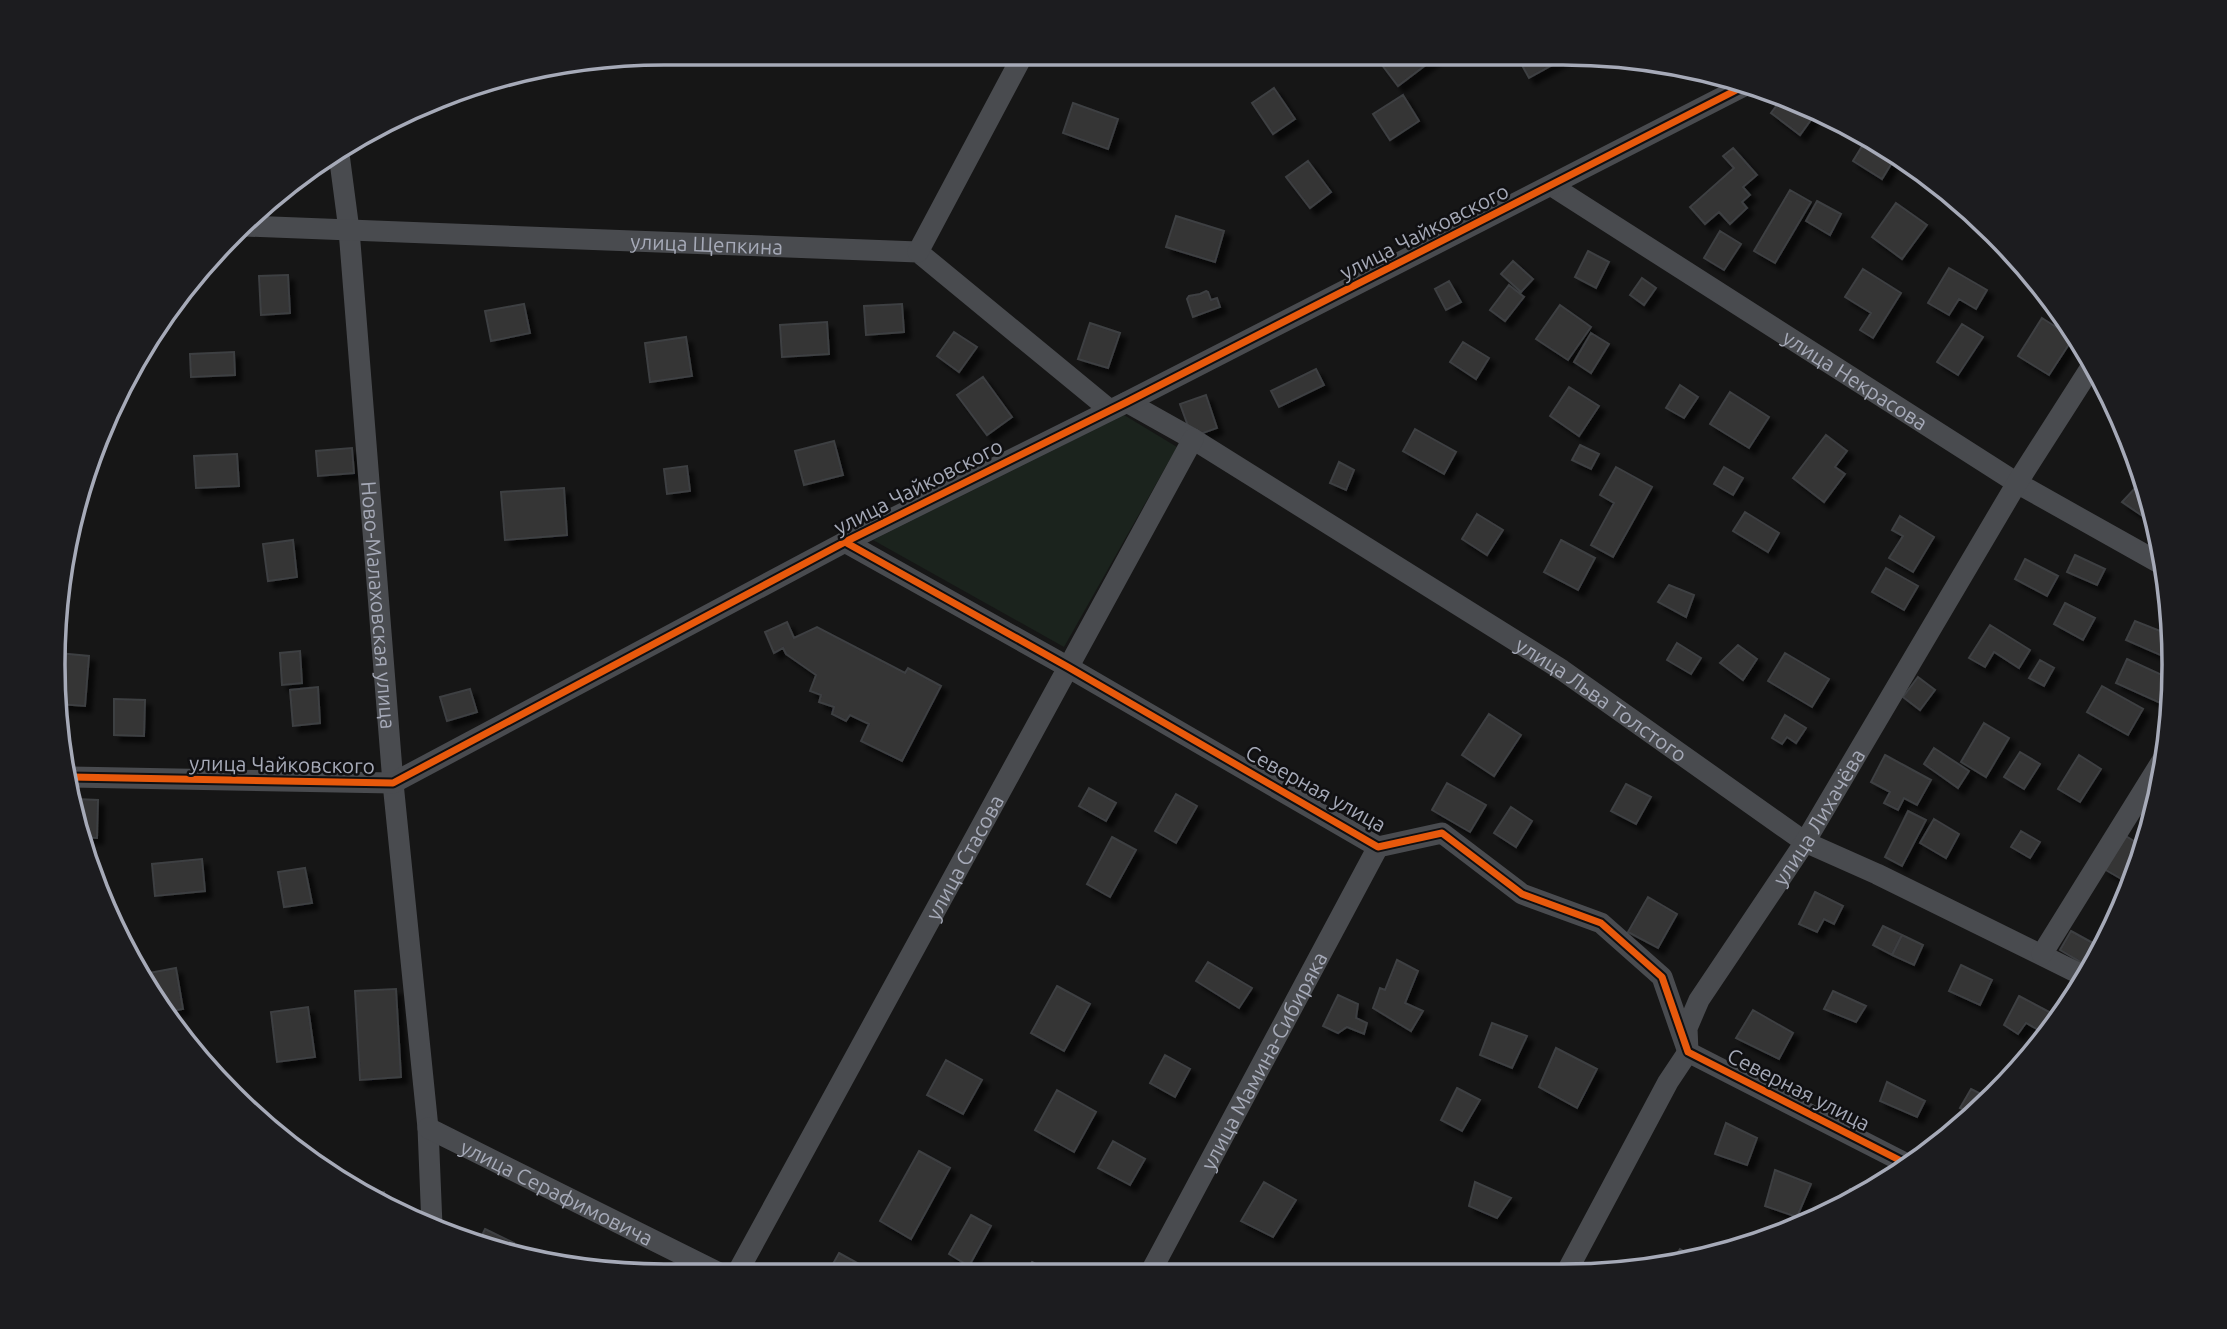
<svg xmlns="http://www.w3.org/2000/svg" width="2227" height="1329" viewBox="0 0 2227 1329" font-family="Ubuntu,sans-serif">
	<style>
		.green { fill: #1b231d }
		.building { fill: #343435; stroke: #3e3f42; stroke-width: 2; filter: url(#shadow) }
		.lines { fill: none; stroke-linecap: round; stroke-linejoin: round }
		.minor { stroke: #494b4f; stroke-width: 21 }
		.cycleway-casing { stroke: #101012; stroke-width: 11 }
		.cycleway { stroke: #e8590c; stroke-width: 7 }
		.labels { text-anchor: middle; dominant-baseline: central; stroke-width: 5; stroke-linejoin: round; paint-order: stroke }
		.street-label { font-size: 21px; fill: #a6aab8; stroke: #101012 }
		.rim { fill: none; stroke: #a6aab8; stroke-width: 3.5 }
	</style>
	<defs>
		<filter id="shadow"><feDropShadow dx="6" dy="6" stdDeviation="2" flood-color="#0009"/></filter>
	</defs>
	<rect width="100%" height="100%" fill="#161616"/>
	<path class="green" d="M1124 415 1177 447 1064 647 873 540Z"/>
	<path class="building" d="M1396 54H1432L1435 58 1398 86 1382 65Z
		M1516 54H1565L1567 57 1529 78Z
		M1274 88 1295 119 1273 134 1252 103Z
		M1403 95 1419 121 1390 140 1373 114Z
		M1783 97 1816 113 1800 135 1771 113Z
		M1073 103 1118 119 1108 149 1063 133Z
		M1867 138 1898 153 1882 179 1853 161Z
		M1733 148 1757 175 1743 187 1750 195 1742 202 1747 208 1730 224 1719 212 1705 224 1690 207 1734 168 1723 156Z
		M1308 161 1331 192 1310 208 1286 177Z
		M1790 190 1811 202 1775 263 1754 251Z
		M1817 201 1841 214 1830 235 1806 221Z
		M1896 203 1927 225 1902 259 1872 237Z
		M1176 216 1224 231 1215 262 1166 247Z
		M1720 231 1741 244 1724 270 1704 258Z
		M1588 251 1609 262 1596 288 1575 277Z
		M1513 261 1533 279 1521 292 1501 274Z
		M1949 268 1987 290 1976 309 1959 299 1949 315 1928 303Z
		M1863 269 1901 293 1873 338 1860 330 1871 313 1845 297Z
		M288 275 290 313 261 315 259 276Z
		M1642 278 1656 288 1644 305 1630 295Z
		M1449 281 1461 302 1446 310 1435 289Z
		M1509 285 1524 297 1505 321 1490 310Z
		M1206 291 1208 292 1211 300 1217 298 1220 307 1193 317 1187 299 1189 296 1200 294Z
		M524 304 530 333 491 341 485 311Z
		M902 304 904 332 866 335 864 306Z
		M1560 305 1591 327 1568 360 1536 339Z
		M2042 318 2073 338 2049 375 2018 356Z
		M827 322 829 354 782 357 780 325Z
		M1090 323 1120 333 1108 368 1078 359Z
		M1962 324 1983 337 1958 375 1937 362Z
		M954 332 977 347 959 372 937 356Z
		M1591 333 1609 344 1591 373 1574 362Z
		M686 337 692 376 650 382 645 343Z
		M1463 342 1489 358 1476 379 1450 362Z
		M234 352 235 375 191 377 190 354Z
		M1316 369 1324 385 1279 407 1271 391Z
		M983 377 1012 417 987 435 957 395Z
		M1680 385 1698 397 1684 418 1666 408Z
		M1569 387 1599 406 1579 436 1550 416Z
		M1730 392 1769 417 1749 448 1710 424Z
		M1206 395 1217 428 1192 437 1180 404Z
		M1415 429 1456 452 1444 474 1403 451Z
		M1826 435 1847 451 1835 467 1845 474 1824 502 1793 478Z
		M834 441 843 475 804 485 795 451Z
		M1580 445 1599 454 1591 469 1572 460Z
		M352 448 354 473 318 476 316 451Z
		M237 454 239 486 196 488 194 456Z
		M1339 462 1354 470 1346 490 1330 483Z
		M687 466 690 491 667 494 664 469Z
		M1616 467 1652 487 1613 557 1591 545 1614 503 1600 495Z
		M1724 467 1743 478 1733 495 1714 484Z
		M2137 486 2146 491 2152 508 2144 517 2122 502Z
		M564 488 567 535 505 540 501 492Z
		M1745 512 1779 533 1768 552 1733 531Z
		M1477 514 1503 530 1487 555 1462 539Z
		M1900 516 1934 537 1913 572 1889 558 1903 536 1892 530Z
		M293 540 297 577 268 581 263 544Z
		M1561 540 1595 558 1578 590 1544 572Z
		M2075 555 2105 569 2097 585 2067 572Z
		M2025 559 2058 576 2047 596 2015 579Z
		M1886 568 1918 586 1904 610 1872 592Z
		M1669 585 1694 595 1686 617 1658 602Z
		M2065 603 2095 618 2083 640 2054 624Z
		M2168 611 2174 661 2126 640 2135 621 2160 631Z
		M787 622 794 638 817 627 905 673 908 668 941 686 902 761 861 741 869 724 850 715 846 721 832 714 834 707 819 702 821 695 810 691 816 675 786 654 783 648 774 653 765 632Z
		M1990 625 2030 650 2019 668 1994 652 1985 667 1969 658Z
		M1677 643 1701 658 1691 674 1667 660Z
		M1738 645 1757 659 1743 680 1720 663Z
		M300 651 302 683 282 685 280 653Z
		M58 653 89 656 85 706 59 704 55 683Z
		M1785 653 1829 679 1812 707 1768 681Z
		M2127 659 2173 680 2171 696 2167 706 2116 683Z
		M2040 660 2054 668 2044 686 2029 678Z
		M1918 677 1935 690 1920 710 1903 697Z
		M2102 686 2143 709 2128 735 2087 712Z
		M318 687 320 723 293 726 290 690Z
		M470 689 477 712 447 721 440 697Z
		M114 699 145 700 144 736 114 735Z
		M1489 714 1521 735 1494 776 1462 755Z
		M1785 715 1806 728 1796 743 1787 737 1782 744 1772 738Z
		M1984 723 2009 738 1986 777 1961 762Z
		M1934 748 1969 771 1958 788 1924 764Z
		M2020 752 2040 764 2024 789 2004 777Z
		M1885 755 1931 780 1917 805 1904 798 1898 810 1884 803 1890 792 1871 782Z
		M2079 755 2101 769 2080 802 2058 789Z
		M1447 783 1486 805 1470 832 1432 810Z
		M1626 784 1651 797 1636 824 1611 811Z
		M1089 788 1116 803 1106 821 1079 806Z
		M1176 794 1197 806 1176 843 1155 831Z
		M75 799 98 800 97 838 81 837Z
		M1511 807 1532 821 1516 847 1494 833Z
		M1908 811 1926 820 1902 866 1885 857Z
		M1934 819 1959 834 1946 858 1920 843Z
		M2021 831 2040 842 2030 858 2011 847Z
		M2124 835 2144 847 2132 885 2104 869Z
		M1112 837 1136 850 1110 897 1087 884Z
		M202 859 205 891 155 896 152 864Z
		M305 868 312 903 284 907 278 872Z
		M1815 892 1843 906 1834 924 1824 919 1817 932 1799 924Z
		M1648 897 1677 914 1658 948 1628 932Z
		M2118 900 2125 905 2114 925 2106 919Z
		M1883 926 1902 935 1892 955 1873 945Z
		M2071 931 2102 948 2091 968 2060 950Z
		M1902 935 1923 945 1914 965 1892 955Z
		M1397 960 1418 971 1405 1003 1423 1011 1411 1031 1373 1008 1380 988 1385 990Z
		M1208 962 1252 988 1239 1008 1196 981Z
		M1961 965 1992 980 1980 1005 1949 991Z
		M176 968 183 1009 166 1012 152 987 149 973Z
		M1057 986 1090 1004 1064 1051 1031 1033Z
		M396 989 401 1077 360 1080 355 991Z
		M1833 991 1866 1006 1856 1022 1824 1009Z
		M1338 995 1358 1004 1356 1018 1367 1023 1364 1034 1347 1027 1338 1033 1323 1026Z
		M2019 996 2053 1014 2044 1033 2026 1023 2018 1034 2004 1025Z
		M308 1007 315 1057 277 1062 271 1012Z
		M1753 1010 1793 1033 1779 1059 1736 1038Z
		M1492 1023 1527 1036 1512 1068 1480 1055Z
		M1556 1048 1597 1069 1577 1108 1539 1087Z
		M1165 1055 1190 1069 1175 1097 1150 1083Z
		M946 1060 982 1080 963 1114 927 1095Z
		M1887 1082 1925 1101 1917 1117 1880 1101Z
		M1457 1088 1480 1100 1462 1131 1441 1120Z
		M1971 1089 1989 1098 1975 1114 1960 1108Z
		M1057 1090 1096 1112 1074 1152 1035 1130Z
		M1726 1123 1757 1138 1747 1165 1715 1154Z
		M1113 1141 1145 1159 1130 1185 1098 1168Z
		M919 1151 950 1168 911 1239 880 1221Z
		M1775 1170 1811 1184 1797 1217 1765 1206Z
		M1264 1182 1296 1200 1273 1237 1241 1221Z
		M1475 1182 1511 1198 1497 1218 1469 1206Z
		M1850 1189 1865 1196 1843 1206Z
		M384 1192 386 1204 367 1194Z
		M971 1215 991 1226 969 1266 949 1254Z
		M485 1229 514 1243 510 1252 477 1246Z
		M1680 1249 1694 1257 1672 1261Z
		M839 1253 868 1269 865 1275H827Z
		M1032 1262 1056 1275H1025Z"/>
	<g class="lines">
		<g class="minor">
			<path id="s1" d="M339 154 349 230 393 783 428 1128 432 1226"/>
			<path id="s2" d="M1552 186 2017 483 2165 566"/>
			<path id="s3" d="M245 226 918 252 1110 410"/>
			<path d="M918 252 1024 53"/>
			<path id="s4" d="M1127 402 1193 439 1562 670 1805 842 1877 874 2086 977"/>
			<path d="M845 542 1068 667 1378 847 1442 833 1522 894 1601 923 1662 977 1688 1052 1909 1165"/>
			<path d="M71 777 393 783 845 542 1127 402 1750 83"/>
			<path d="M2042 954 2165 756"/>
			<path id="s5" d="M428 1128 723 1275"/>
			<path id="s6" d="M736 1275 1193 439"/>
			<path id="s7" d="M1149 1275 1378 847"/>
			<path id="s8" d="M1565 1275 1668 1082 1688 1052 1687 1028 1699 1000 1805 842 2017 483 2093 364"/>
		</g>
		<g class="cycleway-casing">
			<path id="cycleway" d="M845 542 1068 667 1378 847 1442 833 1522 894 1601 923 1662 977 1688 1052 1909 1165
				M71 777 393 783 845 542 1127 402 1750 83"/>
		</g>
		<use href="#cycleway" class="cycleway"/>
	</g>
	<g class="labels">
		<g class="street-label">
			<text transform="translate(1424 231) rotate(-27)">улица Чайковского</text>
			<text stroke="none"><textPath href="#s3" startOffset="462">улица Щепкина</textPath></text>
			<text stroke="none"><textPath href="#s2" startOffset="360">улица Некрасова</textPath></text>
			<text transform="translate(918 486) rotate(-27)">улица Чайковского</text>
			<text stroke="none"><textPath href="#s1" startOffset="453">Ново-Малаховская улица</textPath></text>
			<text stroke="none"><textPath href="#s4" startOffset="560">улица Льва Толстого</textPath></text>
			<text transform="translate(282 764) rotate(1)">улица Чайковского</text>
			<text transform="translate(1316 788) rotate(29)">Северная улица</text>
			<text stroke="none"><textPath href="#s8" startOffset="528">улица Лихачёва</textPath></text>
			<text stroke="none"><textPath href="#s6" startOffset="476">улица Стасова</textPath></text>
			<text stroke="none"><textPath href="#s7" startOffset="243">улица Мамина-Сибиряка</textPath></text>
			<text transform="translate(1799 1089) rotate(27)">Северная улица</text>
			<text stroke="none"><textPath href="#s5" startOffset="144">улица Серафимовича</textPath></text>
		</g>
	</g>
	<path d="M0 0H2227V1329H0ZM664 65H1563A599 599 0 0 1 2162 664V665A599 599 0 0 1 1563 1264H664A599 599 0 0 1 65 665V664A599 599 0 0 1 664 65Z" fill="#1c1c1f" fill-rule="evenodd"/>
	<path class="rim" d="M664 65H1563A599 599 0 0 1 2162 664V665A599 599 0 0 1 1563 1264H664A599 599 0 0 1 65 665V664A599 599 0 0 1 664 65Z"/>
</svg>
